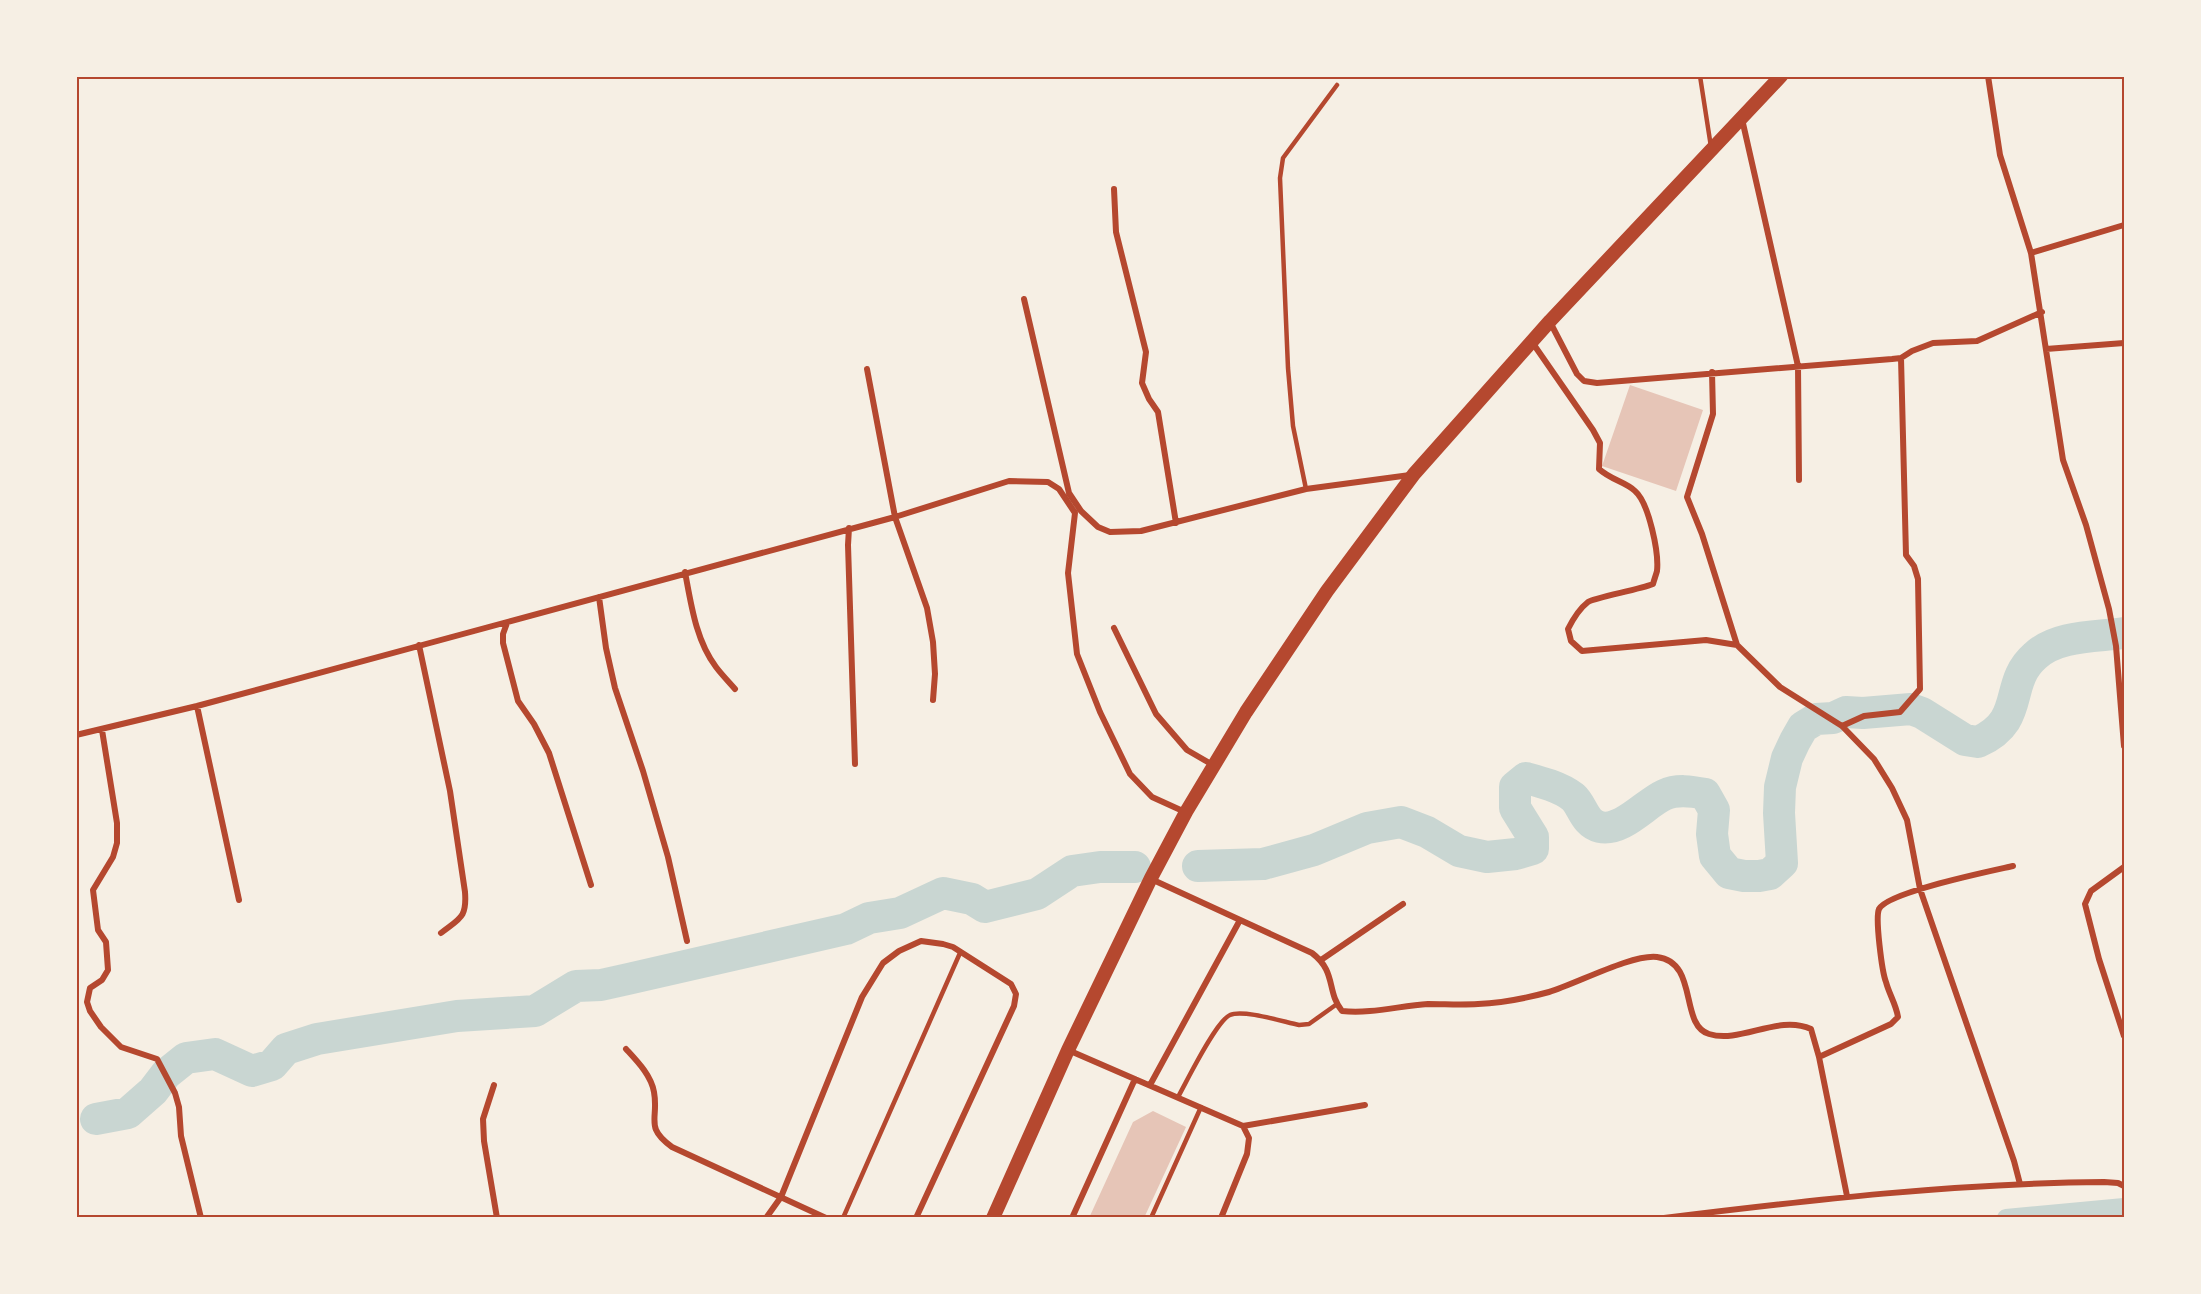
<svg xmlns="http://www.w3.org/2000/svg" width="2201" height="1294" viewBox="0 0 2201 1294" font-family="Commissioner,sans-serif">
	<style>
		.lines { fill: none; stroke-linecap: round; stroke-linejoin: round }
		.canal { stroke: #c9d6d2; stroke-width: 18 }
		.river { stroke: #c9d6d2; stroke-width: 32 }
		.building { fill: #e6c5b7 }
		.service { stroke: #b5482f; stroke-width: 4.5 }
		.minor { stroke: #b5482f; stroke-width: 6 }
		.primary { stroke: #b5482f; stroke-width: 14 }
		.neatline { fill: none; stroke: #b5482f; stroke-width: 2 }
	</style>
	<rect width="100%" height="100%" fill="#f6efe4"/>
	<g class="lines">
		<path class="canal" d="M2006 1218 2124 1207"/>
		<path class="river" d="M1198 866 1263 864 1314 850 1367 828 1401 822 1427 832 1459 851 1487 857 1516 854 1533 849V837L1515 808V787L1526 778C1541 782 1560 787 1573 797 1583 806 1584 823 1600 827 1622 832 1646 803 1664 795 1677 789 1691 791 1705 794L1714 810 1712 834 1715 856 1729 873 1744 876H1759L1770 874 1782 863 1779 813 1780 787 1787 758 1795 741 1803 727 1816 719 1833 718 1846 712 1863 713 1911 709 1922 713 1965 740 1978 742C2027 720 2003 684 2035 656 2057 635 2096 637 2124 633
			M96 1119 128 1113 153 1091 166 1074 186 1058 215 1054 252 1071 272 1065 286 1049 317 1039 457 1016 535 1011 576 986 601 985 628 979 846 929 869 918 900 913 943 893 972 899 985 907 1037 894 1072 871 1100 867H1135"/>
	</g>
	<path class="building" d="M1630 385 1703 410 1676 491 1602 466Z
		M1153 1111 1186 1127 1144 1218H1089L1133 1122Z"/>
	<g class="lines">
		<path class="service" d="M1700 76 1711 147
			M1306 489 1293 426 1288 368 1280 178 1283 158 1337 85
			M1178 1097C1187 1081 1216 1021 1230 1015 1243 1009 1284 1022 1299 1025L1309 1024 1337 1004
			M843 1218 960 953
			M1151 1218 1201 1107"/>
		<path class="minor" d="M1988 76 2000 155 2031 253 2063 460 2086 525 2109 609 2116 646 2124 746
			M1742 119 1798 366 1799 480
			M1114 189 1116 232 1146 352 1142 383 1149 399 1158 412 1176 523
			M2031 253 2124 225
			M1024 299 1069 493 1081 511 1098 527 1110 532 1141 531 1306 489 1410 475
			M1550 322 1577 374 1584 381 1597 383 1892 359 1901 358 1912 351 1933 343 1977 341 2042 312
			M1532 342 1593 430 1600 443 1599 469C1611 480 1626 482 1635 491 1649 503 1659 553 1657 571 1656 575 1654 580 1653 584 1638 590 1596 597 1588 602 1579 609 1573 619 1568 629L1571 641 1582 651 1706 640 1737 645 1780 687 1842 726 1874 759 1892 788 1907 820 1920 889 2014 1161 2020 1184
			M2046 349 2124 343
			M867 369 895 517 927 608 933 642 935 674 933 700
			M1712 372 1713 414 1687 497 1702 534 1737 645
			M849 528 848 545 855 764
			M685 572C691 604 696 641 716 667 722 675 729 682 735 689
			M599 597 606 648 615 688 643 771 668 857 687 941
			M507 623 503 634V643L518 701 534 724 549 753 591 885
			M1114 628 1156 714 1187 750 1213 765
			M419 645 450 791 465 892C467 918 460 918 441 933
			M197 706 239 900
			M1842 726 1864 716 1900 712 1920 689 1918 579 1914 566 1906 555 1901 358
			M102 730 117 823V843L113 857 93 890 98 930 106 942 108 970 102 980 90 988 87 1002 90 1011 101 1027 121 1047 157 1059 175 1093 179 1107 181 1136 201 1218
			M76 735 197 706 895 517 1009 481 1048 482 1059 489 1075 513 1068 573 1077 654 1100 712 1130 774 1152 797 1185 812
			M2124 867 2091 891 2085 904 2099 959 2124 1036
			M1151 879 1312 953C1337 972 1326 991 1342 1011 1371 1014 1399 1006 1428 1004 1445 1004 1461 1005 1478 1004 1502 1003 1527 998 1549 992 1576 984 1632 954 1657 957 1699 962 1679 1025 1709 1034 1741 1044 1778 1014 1811 1029L1819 1057 1847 1196
			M1321 960 1403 904
			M626 1049C637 1061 651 1075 654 1092 659 1119 644 1127 672 1147L826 1218
			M1068 1050 1243 1126 1249 1138 1247 1154 1221 1218
			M1819 1057 1891 1024 1898 1017C1896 1004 1889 994 1886 982 1882 972 1875 918 1879 909 1888 892 1991 871 2013 866
			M494 1085 483 1119 484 1141 497 1218
			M1150 1085 1240 920
			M1243 1126 1365 1105
			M766 1218 781 1197 862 997 883 963 899 951 921 941 943 944 953 947 1011 984 1016 994 1014 1006 916 1218
			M1072 1218 1135 1079
			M1664 1218C1810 1200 1957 1183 2104 1182L2118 1183 2124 1186"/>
		<path class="primary" d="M993 1218 1068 1050 1151 878 1186 812 1246 712 1327 591 1414 474 1550 321 1781 76"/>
	</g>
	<rect width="2201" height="1294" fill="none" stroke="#f6efe4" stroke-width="156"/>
	<rect x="78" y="78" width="2045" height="1138" class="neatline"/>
</svg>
